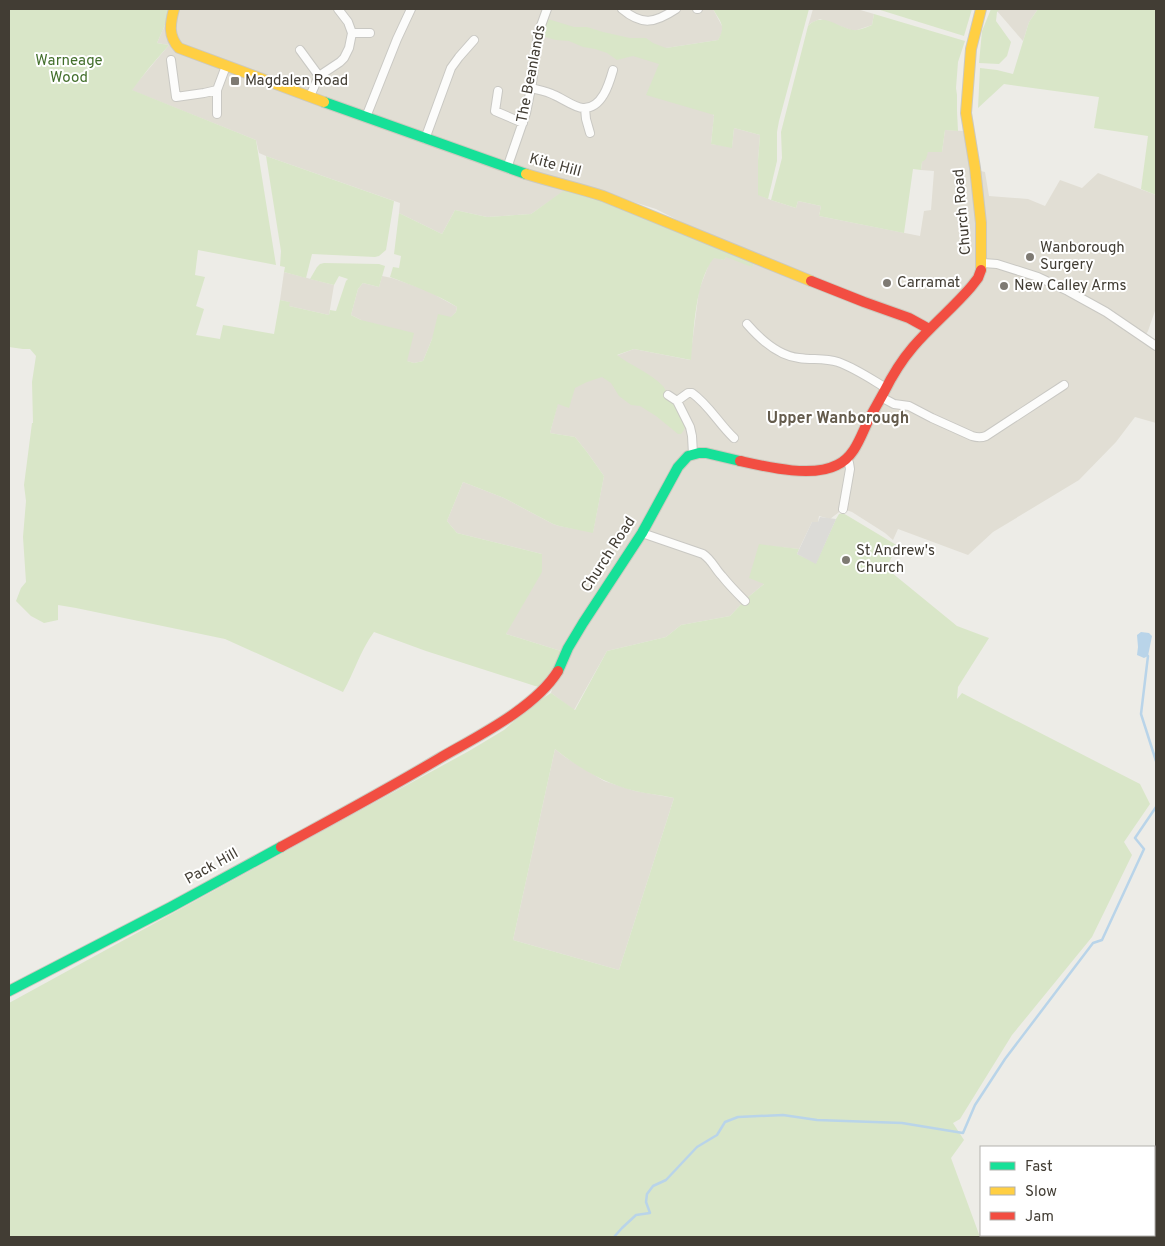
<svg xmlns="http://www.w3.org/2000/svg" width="1165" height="1246" viewBox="0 0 1165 1246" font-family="Overpass,sans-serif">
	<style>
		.residential { fill: #e1ded4 }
		.green { fill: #d9e6c8; fill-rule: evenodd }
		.parking { fill: #dcdbd7 }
		.water { fill: #b9d4e9 }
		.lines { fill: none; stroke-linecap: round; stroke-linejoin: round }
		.stream { stroke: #b9d4e9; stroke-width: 2.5 }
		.street-casing { stroke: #c9c8c3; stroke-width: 10 }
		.fast-casing { stroke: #ccc9be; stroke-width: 12 }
		.slow-casing { stroke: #ccc9be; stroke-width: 12 }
		.jam-casing { stroke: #ccc9be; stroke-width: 12 }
		.street { stroke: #fcfcfb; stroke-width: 8 }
		.fast { stroke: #16e098; stroke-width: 10 }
		.slow { stroke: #ffcf43; stroke-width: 10 }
		.jam { stroke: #f24e42; stroke-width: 10 }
		.poi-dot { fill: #7e7a73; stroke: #fff; stroke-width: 2 }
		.labels { text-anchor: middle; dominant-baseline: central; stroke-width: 4; stroke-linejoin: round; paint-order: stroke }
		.park-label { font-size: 15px; fill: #436f2c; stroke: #fff }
		.street-label { font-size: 15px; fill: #423d34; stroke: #fff }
		.poi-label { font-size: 15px; fill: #423d34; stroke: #fff; text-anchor: start }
		.neighbourhood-label { font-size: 16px; font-weight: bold; fill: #645b4c; stroke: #fff }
	</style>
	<rect width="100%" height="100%" fill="#edece7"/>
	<path class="residential" d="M172 9H713L722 26 723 32 718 40 666 48 714 116 711 144 732 147 734 128 760 135 758 160 759 195 771 200 796 208 798 201 821 206 819 216 920 236 924 211 931 210 934 171 921 170 922 162 928 152H942L945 130 963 131 972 169 985 172 989 196 1028 199 1045 206 1060 180 1082 188 1098 173 1156 195V308L1148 331 1144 338 1156 346V423L1135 417 1116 442 1079 480 993 532 968 555 898 529 893 540 885 533 852 512 843 509 830 519 819 516 818 522H812L799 549 759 545 764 584 747 598 730 616 681 625 666 637 607 651 574 710 551 693 561 651 506 634 542 554 457 533 447 521 463 482 504 498 553 524 559 526 593 532 604 476 587 452 575 437 550 433 562 387 571 373 634 349 690 360 699 290 709 264 714 257 724 260 730 247 656 209 573 183 563 192 531 214 487 217 455 210 442 234 399 213 400 203 266 156 259 153 256 140 131 90 169 45 157 43Z
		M813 9H857L874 14 872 25 854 31 820 19 811 23 808 26Z
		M1000 9H1038L1029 22 1023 41 997 11Z
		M284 272 334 285 329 315 289 306V302L280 300Z
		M382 276 392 278 426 290 457 307 456 312 432 339 423 361 414 363 407 361 361 320 351 315 358 289 363 283 379 287Z
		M555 749 565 757 604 781 635 791 674 798 619 970 513 940Z"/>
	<path class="green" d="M9 9H172L157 43 169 45 149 68 132 90 256 140 276 265 198 250 195 275 205 277 196 306 204 309 196 335 220 339 223 325 274 334 280 300 290 302 289 306 329 315 330 310 336 311 346 281 348 279 339 276 334 285 310 279 317 267 320 264 324 263 379 264 385 266 379 287 363 283 358 289 351 315 361 320 414 333 407 361 414 363 423 361 432 339 438 314 451 317 456 312 457 307C436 294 414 286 390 277L393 267 399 268 401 256 394 254 399 213 442 234 455 210 487 217 531 214 566 189 638 213 755 260 752 267 726 257 724 260 714 258C695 281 694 330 691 360L634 349 617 355C630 365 652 374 663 386 666 390 668 396 670 400 677 410 692 423 681 434H678L656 416 640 406 631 405 619 396 611 383 602 377 587 382 575 388 569 408 558 404 550 433 575 437 587 452 604 476 593 533 559 526 553 524 504 498 463 482 447 521 457 533 542 554V572L506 634 561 651 559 659 541 687 535 686 426 651 374 632C360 651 354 673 343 692L225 639 76 608 58 605V620L44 623 31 616 16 601 21 588 26 582 23 537 26 501 24 485 32 423H33L32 382 36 356 30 349H23L9 347Z
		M713 9H809L779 121 777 132V161L768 199 758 195V160L760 135 734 128 732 148 711 144 714 115 646 95 659 64 633 56 617 60 607 53 595 49 583 47 569 41 556 40 545 37 543 32 548 19 574 27H587L603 32 630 38H646L653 43 666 48 718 40C726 26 721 23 713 9Z
		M877 9H972L964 36Z
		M991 9H1000L997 12 996 21 1011 42 1007 56 999 64 979 63 982 31Z
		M1038 9H1156V195L1141 189 1148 136 1094 128 1099 97 1004 84 978 108 980 68 997 70 1013 74 1029 22Z
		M874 14 965 41 958 62 956 88 957 95V111L958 131 945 130 942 152H928L926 159 922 162 921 170 913 169 904 233 819 216 821 206 798 201 796 208 771 200 782 158 781 132 808 26C822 11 837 27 853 30 858 31 867 27 872 25Z
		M266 156 394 201 386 250 379 256 375 257 312 254 306 278 284 272 285 267 280 266 281 251Z
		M843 513 898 546 886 568 957 626 989 638 958 687 957 699 962 693 1140 784 1150 804 1124 842 1132 855 1092 937 1012 1035 960 1119 953 1123 964 1140 951 1158 980 1237H9V1003L469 751 504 730 531 706 551 693 575 710 607 651 666 637 681 625 730 616 747 598 764 584 749 578 759 544 799 549 797 554 816 563 836 519 839 514ZM555 749C578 768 606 784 635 791 648 794 661 795 674 798L619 970 513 940Z"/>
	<path class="parking" d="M820 517 836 519 816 564 797 554 812 522H818Z"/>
	<path class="water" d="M1141 632 1149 633 1152 636 1148 656 1144 658 1137 655 1138 647 1137 635Z"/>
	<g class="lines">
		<path class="stream" d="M1148 656 1141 714 1156 761
			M614 1237 622 1228 636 1215 650 1213 646 1202 647 1194 653 1186 666 1180 697 1147 717 1135 725 1122 738 1117 783 1115 817 1120 902 1123 963 1133 975 1105 1005 1059 1093 943 1102 940 1144 849 1135 838 1156 807"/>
		<g class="street-casing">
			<path id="street" d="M622 9C642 26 655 23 676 9
				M697 9H698
				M352 33H370
				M300 50 319 76
				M171 60 176 97 204 93 217 90 226 66
				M531 88C539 90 547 91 554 95 562 98 575 108 583 108 602 109 609 84 613 70
				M217 90V114
				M498 91 495 111 523 123
				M310 96 319 76 340 62 344 58 349 48 352 33 348 22 338 9
				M585 108 586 119 590 133
				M366 117 397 39 411 9
				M425 139 451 68 459 57 474 40
				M507 168 526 113 532 83 538 34 547 9
				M983 263 997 264 1038 277 1068 291 1106 312 1156 346
				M747 324C760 339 779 356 799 358 812 360 825 358 838 362 855 368 871 379 886 388
				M668 395 677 401 690 427 692 436 693 454
				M881 397 894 404 909 406 932 418 972 436C978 438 981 438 986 436L1064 385
				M677 401 688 393H692C709 405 719 424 734 438
				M843 509 850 469 849 463 846 459
				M642 533 703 554C712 560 715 569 722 576 729 585 737 593 745 601"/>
		</g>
		<g class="fast-casing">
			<path id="fast" d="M324 102 526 174
				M558 671 568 648 583 623 642 533 678 467 688 456 699 453H706L740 461
				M9 991 171 907 281 847"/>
		</g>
		<g class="slow-casing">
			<path id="slow" d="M174 9C170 24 168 36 179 48L324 102
				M981 9 971 49 966 113 975 168 981 223V270
				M526 174C552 182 578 188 603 196L811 281"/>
		</g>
		<g class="jam-casing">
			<path id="jam" d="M811 281 864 302 909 318 929 329
				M740 461C767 467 812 478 837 465 855 457 861 435 869 419 874 410 879 401 884 392 892 376 901 361 913 347 931 326 953 308 971 287L978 278 981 270
				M281 847C334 818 388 789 440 758 478 736 535 708 558 671"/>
		</g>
		<use href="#street" class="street"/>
		<use href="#fast" class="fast"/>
		<use href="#slow" class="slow"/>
		<use href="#jam" class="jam"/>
	</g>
	<g class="poi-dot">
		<rect x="230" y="76" width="10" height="10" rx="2.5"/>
		<circle cx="1030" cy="257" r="5"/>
		<circle cx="887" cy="283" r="5"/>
		<circle cx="1004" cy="286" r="5"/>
		<circle cx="846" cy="560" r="5"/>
	</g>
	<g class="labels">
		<g class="park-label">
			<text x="69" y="61">Warneage<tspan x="69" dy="17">Wood</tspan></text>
		</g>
		<g class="street-label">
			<text transform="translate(532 74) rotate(-79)">The Beanlands</text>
			<text transform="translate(555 166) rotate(15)">Kite Hill</text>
			<text transform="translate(963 212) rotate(-95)">Church Road</text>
			<text transform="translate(609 555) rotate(-57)">Church Road</text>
			<text transform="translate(212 867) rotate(-29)">Pack Hill</text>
		</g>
		<g class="poi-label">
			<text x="245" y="81">Magdalen Road</text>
			<text x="1040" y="248">Wanborough<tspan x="1040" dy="17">Surgery</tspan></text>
			<text x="897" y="283">Carramat</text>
			<text x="1014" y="286">New Calley Arms</text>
			<text x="856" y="551">St Andrew's<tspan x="856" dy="17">Church</tspan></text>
		</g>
		<g class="neighbourhood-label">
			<text x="838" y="419">Upper Wanborough</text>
		</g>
	</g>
	<rect width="1165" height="1246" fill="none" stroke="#423d34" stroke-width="20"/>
	<rect x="980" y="1146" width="175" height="90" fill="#ffffff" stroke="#b3b1ae"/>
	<rect x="990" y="1162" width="25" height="8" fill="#16e098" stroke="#b3b1ae"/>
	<text x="1025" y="1171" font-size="15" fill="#423d34">Fast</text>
	<rect x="990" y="1187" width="25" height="8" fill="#ffcf43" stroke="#b3b1ae"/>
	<text x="1025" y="1196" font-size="15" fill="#423d34">Slow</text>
	<rect x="990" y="1212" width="25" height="8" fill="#f24e42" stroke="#b3b1ae"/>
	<text x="1025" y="1221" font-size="15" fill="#423d34">Jam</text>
</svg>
